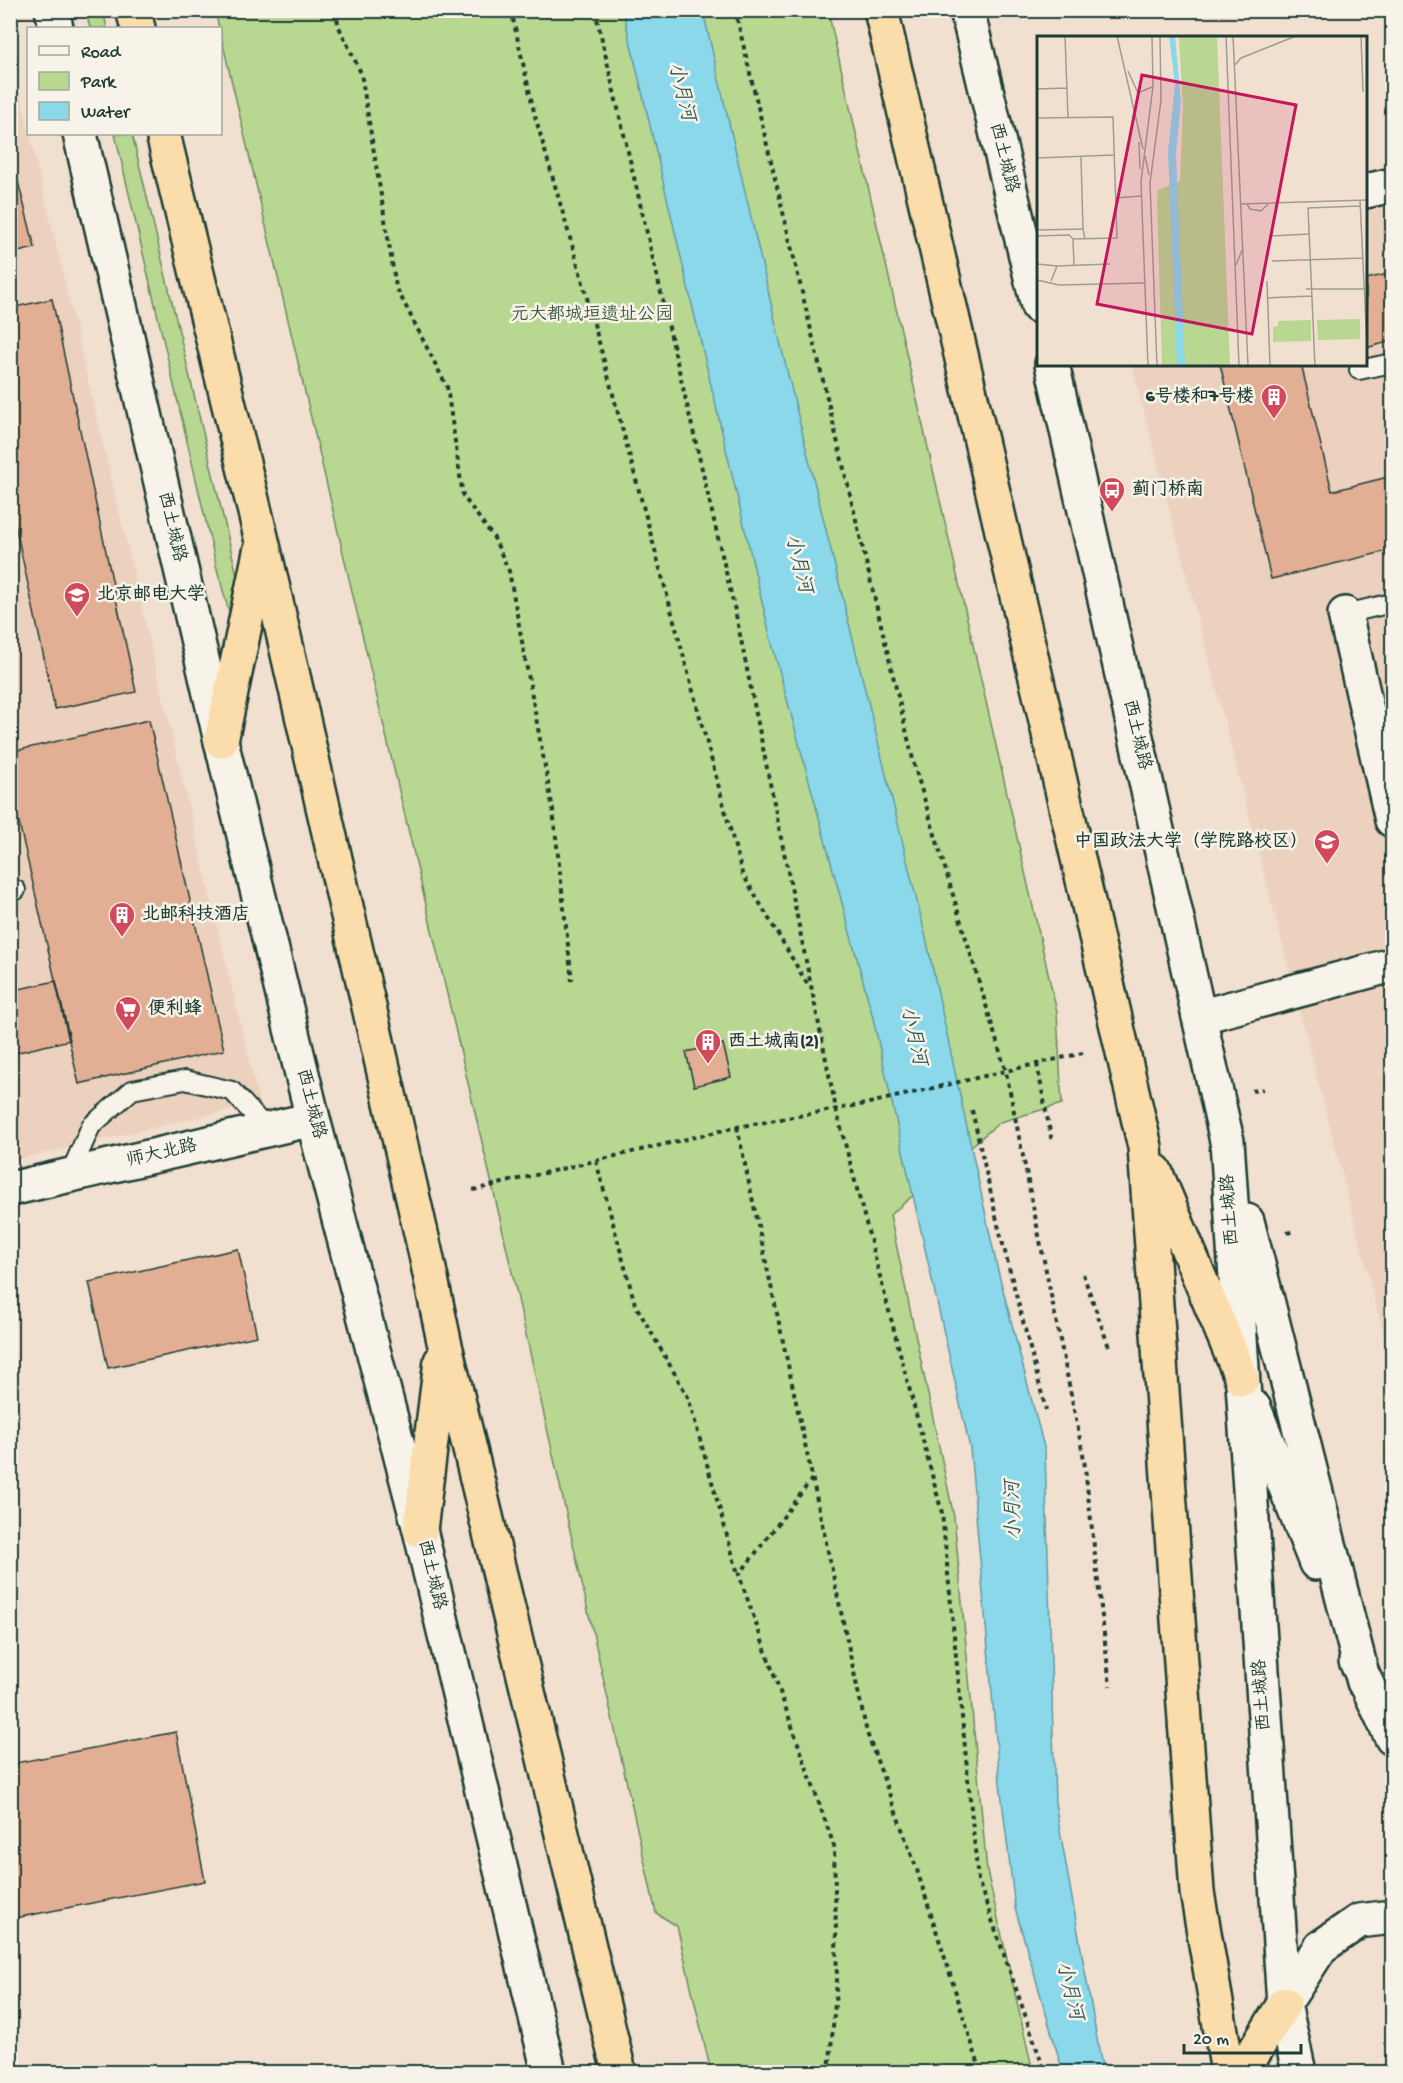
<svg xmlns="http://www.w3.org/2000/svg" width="1403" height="2083" viewBox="0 0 1403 2083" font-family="'Gochi Hand','LXGW WenKai TC',sans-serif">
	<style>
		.built { fill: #ecd1be }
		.green { fill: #b8d790; stroke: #6c8a62; stroke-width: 1.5 }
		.water { fill: #8bd8eb; stroke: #609aa2; stroke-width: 1.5 }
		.building { fill: #e2af95; stroke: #1f3d34; stroke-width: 1.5 }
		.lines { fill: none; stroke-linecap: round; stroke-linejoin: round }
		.service-casing { stroke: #1f3d34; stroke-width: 22 }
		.minor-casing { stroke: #1f3d34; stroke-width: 38 }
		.tertiary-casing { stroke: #1f3d34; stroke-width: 38 }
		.trunk-casing { stroke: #1f3d34; stroke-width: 38 }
		.path { stroke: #1f3d34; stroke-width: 4; stroke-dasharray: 4.5 4.5; stroke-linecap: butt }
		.service { stroke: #f7f3e8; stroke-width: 18 }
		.minor { stroke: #f7f3e8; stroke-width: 33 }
		.tertiary { stroke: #f7f3e8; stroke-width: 33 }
		.trunk { stroke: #fbddab; stroke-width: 33 }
		.labels { text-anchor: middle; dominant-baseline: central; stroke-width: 5; stroke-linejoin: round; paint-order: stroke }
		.street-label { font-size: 18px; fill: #1f3d34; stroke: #f7f3e8 }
		.park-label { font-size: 18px; fill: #3e5c46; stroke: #f7f3e8 }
		.poi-label { font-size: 18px; font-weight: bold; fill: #1f3d34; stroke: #f7f3e8; text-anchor: start }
		.water-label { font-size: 20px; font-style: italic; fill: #355c59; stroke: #f7f3e8 }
		.inset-road { fill: none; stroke: #9d9e91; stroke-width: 1.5 }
		.view { fill: #c2185b; fill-opacity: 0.15; stroke: #c2185b; stroke-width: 3 }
		.inset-edge { fill: none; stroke: #1f3d34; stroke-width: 3 }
	</style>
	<rect width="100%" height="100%" fill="#f1dfcf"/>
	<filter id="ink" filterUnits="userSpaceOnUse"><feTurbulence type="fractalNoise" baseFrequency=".0167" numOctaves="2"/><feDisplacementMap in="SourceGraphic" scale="12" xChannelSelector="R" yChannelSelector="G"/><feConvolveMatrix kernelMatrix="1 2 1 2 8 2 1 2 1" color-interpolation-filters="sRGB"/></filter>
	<g filter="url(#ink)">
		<path class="built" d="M10 51 259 1103 11 1161H10Z
			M1392 206V1366L1132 365 1366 364V212Z"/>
		<path class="green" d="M86 11H103L107 28H90Z
			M215 11H828L1057 1012 1062 1104 1000 1122 890 1215 954 1517 987 1871 1033 2072H711L677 1926 656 1913 498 1210 221 36 220 28H219Z
			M115 134H132L241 592 233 626 217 569Z"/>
		<path class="water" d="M623 11H703L780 342 927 942 997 1267 1045 1451 1055 1803 1101 2061 1105 2072H1063L1015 1908 1000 1783 970 1448 872 1014 771 640Z"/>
		<path class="building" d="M10 150 35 248 10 254Z
			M1392 273V341L1366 348V279Z
			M52 299 136 692 55 709 10 501V308Z
			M1220 364H1301L1332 491 1392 476V550L1271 579Z
			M149 720 224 1050 79 1084 10 784V752Z
			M56 981 70 1040 10 1054V991Z
			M723 1044 731 1077 694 1086 686 1052Z
			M238 1249 257 1336 108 1368 89 1282Z
			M176 1732 205 1881 10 1919V1764Z"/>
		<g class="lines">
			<g class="service-casing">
				<path id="service" d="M1359 370 1392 363
					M1345 614 1392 603
					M10 891 16 890
					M69 1176 91 1126 132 1090 185 1080 232 1091 268 1130"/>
			</g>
			<g class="minor-casing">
				<path id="minor" d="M1366 191 1392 185
					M1345 614 1392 820
					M1199 1017 1392 965"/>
			</g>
			<g class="tertiary-casing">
				<path id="tertiary" d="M52 10 56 28
					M967 10 1038 306
					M80 134 221 741 313 1119 420 1530 549 2072
					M1052 364 1227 1141 1284 2004 1299 2072
					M10 1189 313 1119
					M1247 1221 1364 1682
					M1254 1408 1316 1563
					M1356 1661 1392 1738
					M1284 2004 1321 1947 1359 1921 1392 1917"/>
			</g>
			<g class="trunk-casing">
				<path id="trunk" d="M133 10 138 28
					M881 10 1145 1147 1197 1892 1228 2072
					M163 134 262 541 426 1255 444 1341 619 2072
					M221 741 260 552
					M1155 1171 1242 1379
					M420 1530 441 1361
					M1242 2072 1284 2004"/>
			</g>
			<path class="path" d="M335 10 339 27 361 73 396 287 447 387 463 496 494 538 509 571 553 810 572 981
				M511 10 535 116 583 283 742 873 809 987
				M595 10 736 615 836 1109 942 1513 978 1880 1045 2072
				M735 10 915 768 1006 1072 1084 1459 1110 1686
				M1037 1064 1052 1142
				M1252 1091 1263 1089
				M972 1110 998 1225 1046 1410
				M737 1127 867 1733 917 1870 981 2072
				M596 1161 635 1304 688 1397 738 1574
				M473 1190 737 1127 865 1104 1087 1052
				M1287 1233 1295 1231
				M1083 1274 1109 1347
				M812 1479 739 1575 834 1846 837 1980 829 2072"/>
			<use href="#service" class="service"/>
			<use href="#minor" class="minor"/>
			<use href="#tertiary" class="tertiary"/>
			<use href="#trunk" class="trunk"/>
		</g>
	</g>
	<defs>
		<g id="building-pin" transform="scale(1.35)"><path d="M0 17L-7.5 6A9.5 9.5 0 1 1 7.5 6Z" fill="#d1495b" stroke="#f7f3e8"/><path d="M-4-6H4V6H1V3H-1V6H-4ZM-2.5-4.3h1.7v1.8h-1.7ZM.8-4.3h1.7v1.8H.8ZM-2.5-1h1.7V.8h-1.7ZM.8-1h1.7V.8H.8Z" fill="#fff"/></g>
		<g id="bus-pin" transform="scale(1.35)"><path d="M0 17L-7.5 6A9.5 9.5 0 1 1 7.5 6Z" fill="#d1495b" stroke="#f7f3e8"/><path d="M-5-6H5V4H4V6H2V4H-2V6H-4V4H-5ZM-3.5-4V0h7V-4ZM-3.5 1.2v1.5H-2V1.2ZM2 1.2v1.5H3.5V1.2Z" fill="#fff"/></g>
		<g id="university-pin" transform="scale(1.35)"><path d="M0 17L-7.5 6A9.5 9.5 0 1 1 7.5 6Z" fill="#d1495b" stroke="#f7f3e8"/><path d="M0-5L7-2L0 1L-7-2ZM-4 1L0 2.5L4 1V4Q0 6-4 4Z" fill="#fff"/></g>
		<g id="supermarket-pin" transform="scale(1.35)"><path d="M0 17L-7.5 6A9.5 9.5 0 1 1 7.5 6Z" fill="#d1495b" stroke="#f7f3e8"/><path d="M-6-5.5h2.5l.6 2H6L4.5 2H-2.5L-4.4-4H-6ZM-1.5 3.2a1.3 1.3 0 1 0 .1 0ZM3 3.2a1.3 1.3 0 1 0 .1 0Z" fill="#fff"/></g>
	</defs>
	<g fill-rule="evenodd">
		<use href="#building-pin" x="1274" y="397"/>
		<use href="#bus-pin" x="1112" y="490"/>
		<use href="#university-pin" x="77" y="595"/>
		<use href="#university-pin" x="1327" y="842"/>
		<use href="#building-pin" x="122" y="915"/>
		<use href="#supermarket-pin" x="128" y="1009"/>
		<use href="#building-pin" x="708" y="1042"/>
	</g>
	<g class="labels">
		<g class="street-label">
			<text transform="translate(1003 158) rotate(76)">西土城路</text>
			<text transform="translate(171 527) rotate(77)">西土城路</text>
			<text transform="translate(1136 735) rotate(77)">西土城路</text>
			<text transform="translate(310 1104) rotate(76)">西土城路</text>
			<text transform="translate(162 1154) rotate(-13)">师大北路</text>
			<text transform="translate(1231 1210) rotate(-94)">西土城路</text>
			<text transform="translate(431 1575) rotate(77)">西土城路</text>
			<text transform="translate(1263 1695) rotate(-94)">西土城路</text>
		</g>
		<g class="park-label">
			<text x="592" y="315">元大都城垣遗址公园</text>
		</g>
		<g class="poi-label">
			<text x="1254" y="397" text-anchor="end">6号楼和7号楼</text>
			<text x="1132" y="490">蓟门桥南</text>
			<text x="97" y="595">北京邮电大学</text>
			<text x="1308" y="842" text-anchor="end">中国政法大学（学院路校区）</text>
			<text x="142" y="915">北邮科技酒店</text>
			<text x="148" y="1009">便利蜂</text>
			<text x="728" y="1042">西土城南(2)</text>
		</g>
		<g class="water-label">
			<text transform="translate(680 92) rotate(76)">小月河</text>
			<text transform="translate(797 564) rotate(76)">小月河</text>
			<text transform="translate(912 1036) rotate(77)">小月河</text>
			<text transform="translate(1015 1510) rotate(-92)">小月河</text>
			<text transform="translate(1068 1991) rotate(76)">小月河</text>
		</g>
	</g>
	<g transform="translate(1037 36)">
		<rect width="330" height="330" fill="#f1dfcf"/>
		<path d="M142 0H180L193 330H125L120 164 121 154 143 145 146 71ZM323 283V303L281 304 280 284ZM274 284V305L236 306V291L241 290V285Z" fill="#b8d790"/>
		<path d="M132 0H138L144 66 139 118 148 330H140L131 116 138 48Z" fill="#8bd8eb"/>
		<path class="inset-road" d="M28 0 31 82M80 0 106 113M189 0 202 330M196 0 211 330M324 0 326 56M198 29 204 22 259 0M91 35 101 57 115 51M0 53 30 52M0 82 76 81 80 202 36 203M102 106 103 133M108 120 112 139M44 121 46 193M0 122 77 119M78 162 104 160M323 164 330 309M204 168 330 164M210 168 213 173 224 175 232 167M0 194 46 193 48 203M0 200 32 199 36 203 37 229M232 200 273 198M235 225 326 222M0 228 20 230M199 229 206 212M0 244 22 249 107 247M14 245 20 230 73 228M230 245 233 330M269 253H327M230 262 275 260M111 330 104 146 116 50 115 0M120 330 113 147 124 64 123 0M278 330 271 172 323 170"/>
		<path class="view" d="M105 39 259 69 215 298 60 268Z"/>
		<rect width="330" height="330" class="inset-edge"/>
	</g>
	<rect width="1403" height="2083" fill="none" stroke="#f7f3e8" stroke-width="36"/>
	<rect x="18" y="18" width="1367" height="2047" fill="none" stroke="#1f3d34" stroke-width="2" filter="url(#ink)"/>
	<rect x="27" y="27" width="195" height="108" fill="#f7f3e8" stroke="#a1aaa0" stroke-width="1.5"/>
	<rect x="39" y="46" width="30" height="9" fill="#f7f3e8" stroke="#a1aaa0" stroke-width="1.5"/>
	<text x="81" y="57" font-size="18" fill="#1f3d34">Road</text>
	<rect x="39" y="72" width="30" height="18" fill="#b8d790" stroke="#a1aaa0" stroke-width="1.5"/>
	<text x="81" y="87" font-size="18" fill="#1f3d34">Park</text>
	<rect x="39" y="102" width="30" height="18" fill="#8bd8eb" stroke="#a1aaa0" stroke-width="1.5"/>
	<text x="81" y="117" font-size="18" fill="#1f3d34">Water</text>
	<path d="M1184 2044v9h117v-9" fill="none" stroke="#1f3d34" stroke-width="3"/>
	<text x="1193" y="2044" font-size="18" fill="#1f3d34" stroke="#f7f3e8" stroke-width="4.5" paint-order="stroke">20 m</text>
</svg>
